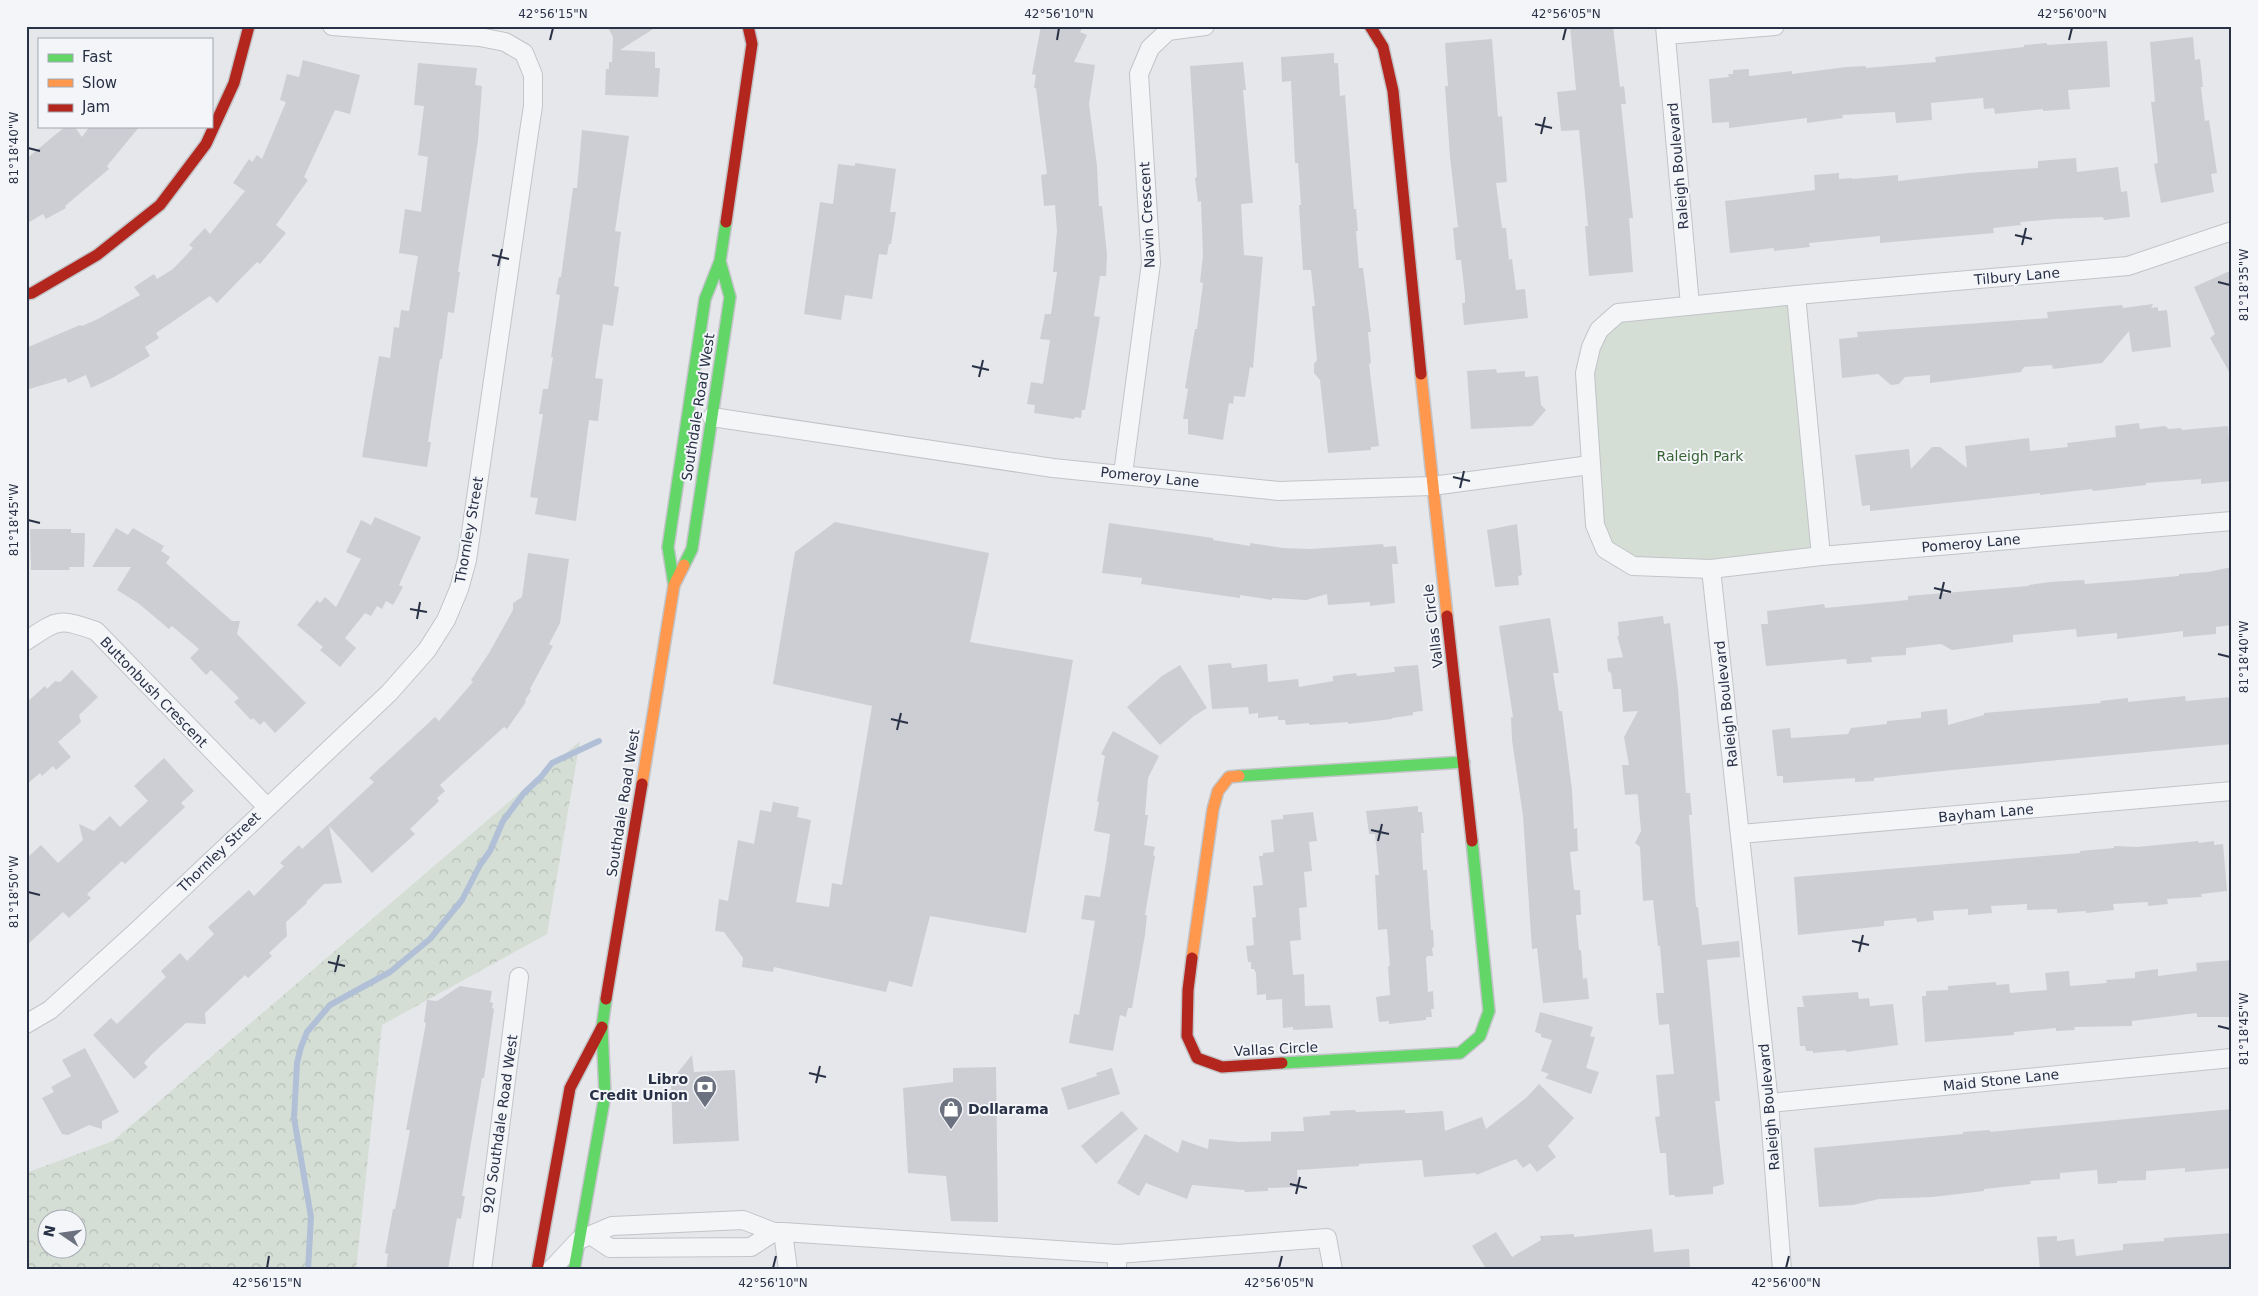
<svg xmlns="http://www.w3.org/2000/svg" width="2258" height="1296" viewBox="0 0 2258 1296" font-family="'DejaVu Sans',sans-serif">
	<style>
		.forest { fill: url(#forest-crowns); fill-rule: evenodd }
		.green { fill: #d4ded5 }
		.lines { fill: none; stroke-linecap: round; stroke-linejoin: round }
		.stream { stroke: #b1c0d7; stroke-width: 6 }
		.building { fill: #ccced3 }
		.street-casing { stroke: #c2c4c8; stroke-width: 20 }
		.fast-casing { stroke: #c2c4c8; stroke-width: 14 }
		.slow-casing { stroke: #c2c4c8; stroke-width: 14 }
		.jam-casing { stroke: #c2c4c8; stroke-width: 14 }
		.street { stroke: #f4f5f7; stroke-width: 18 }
		.fast { stroke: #63d668; stroke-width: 11 }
		.slow { stroke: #ff974d; stroke-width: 11 }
		.jam { stroke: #b3261e; stroke-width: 11 }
		.ticks { fill: none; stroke: #293146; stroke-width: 2 }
		.labels { text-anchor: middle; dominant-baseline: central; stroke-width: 4; stroke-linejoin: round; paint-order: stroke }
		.street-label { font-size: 14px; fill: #293146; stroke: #f3f5f9 }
		.park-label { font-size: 14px; fill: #396335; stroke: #f3f5f9 }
		.poi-label { font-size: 14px; font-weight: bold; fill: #293146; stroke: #f3f5f9; text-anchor: end }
		.neatline { fill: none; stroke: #293146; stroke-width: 2 }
		.ticks-label { font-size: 12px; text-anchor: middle; fill: #293146 }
	</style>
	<defs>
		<pattern id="forest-crowns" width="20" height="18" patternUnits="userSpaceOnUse" patternTransform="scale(1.25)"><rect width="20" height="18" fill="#d4ded5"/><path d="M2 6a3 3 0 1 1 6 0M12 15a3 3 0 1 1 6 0" fill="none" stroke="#b6bfb8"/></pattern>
	</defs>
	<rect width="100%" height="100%" fill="#e5e7ea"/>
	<path class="forest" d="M580 741 547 934 382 1025 356 1270H26V1173L113 1141ZM48 1218H78V1248H48Z"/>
	<path class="green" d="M1796 295 1821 556 1633 566 1605 549 1591 347 1618 313Z"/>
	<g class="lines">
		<path class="stream" d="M308 1270 311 1217 294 1118 297 1063 301 1047 307 1032 330 1005 390 972 430 939 462 900 480 865 490 851 503 821 524 793 541 777 552 763 599 741"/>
	</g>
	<path class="building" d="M607 26H658L620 50 655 52V68H660L658 97 605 95 606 69H609V62H612L613 37Z
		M1041 26H1083L1080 32 1087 35 1074 62 1095 65 1089 104 1097 166 1099 206H1102L1107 255 1106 276H1100L1094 316 1100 317 1085 410H1082L1081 418 1075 417 1074 419 1034 413 1035 405 1027 404 1031 382 1043 384 1050 340 1040 339 1045 314H1051L1057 272H1053L1057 231 1055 205 1044 206 1041 175 1047 174 1036 88H1034L1036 75 1032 74Z
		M1570 26H1613L1620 87 1624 86 1626 104H1621L1633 218H1629L1633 272 1589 276 1585 226H1588L1579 130 1561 131 1557 92 1576 90Z
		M2193 37 2195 60 2200 59 2203 87H2201L2205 121 2209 120 2217 173 2211 174 2214 192 2161 203 2154 164 2158 163 2151 102H2155L2150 42Z
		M1492 39 1498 117 1502 116 1507 182 1496 183 1502 228H1506L1509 260 1512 259 1516 290 1525 289 1528 318 1464 325 1462 303H1465V295L1461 260H1456L1453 228 1458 227 1450 157 1445 86H1448L1445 43Z
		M2107 41 2110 87 2068 90 2070 109 2043 111V109L1995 114 1994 108 1984 109 1983 98 1931 103 1932 120 1896 123 1895 112 1842 115 1843 118 1807 123V118L1729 128V122L1712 123 1709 79 1729 77 1728 74H1733V70L1749 69V76L1792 71V74L1846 67 1866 66V68L1936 62 1935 57 2024 47V45L2047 43V45Z
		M1334 53V63H1338L1340 96 1345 95 1354 209H1356L1358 231H1356L1359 268H1363L1371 332H1368L1371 363 1369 364 1379 446 1371 447V450L1328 453 1320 380 1314 373V364L1317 360 1312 306H1315L1311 270H1303L1299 205H1301L1298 163H1295L1291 81 1282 82 1281 57Z
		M303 60 360 75 350 114 335 110 304 177 308 180 276 225 286 233 260 264 257 262 217 303 210 296 156 333 159 338 145 347 150 356 114 377 91 388 86 375 68 383 66 378 26 390V348L80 325 82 326 98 319 140 295 134 287 154 274 157 279 173 269 193 248 189 245 205 228 210 234 245 191 233 183 249 159 252 162 257 155 262 159 286 102 280 100 287 74 299 77Z
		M1243 62 1246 90H1243L1253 203 1241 204 1244 255 1263 257 1253 368 1250 367 1245 397 1234 396 1233 404 1229 403 1223 440 1188 434V419H1183L1188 389 1185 388 1195 329H1197L1203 283 1200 282 1203 255 1201 201 1198 202 1195 178 1197 177 1190 66Z
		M418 63 477 68 475 85 482 86 478 140 458 272H460L454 313 448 312 442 359H440L428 442H431L427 467 362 457 379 356 390 358 394 327 399 328 401 310 409 311 418 256 399 253 405 209 421 212 428 157 418 155 424 106 414 105Z
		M66 126H74L82 137 90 126H140L107 166 109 169 65 206 66 208 46 219 43 214 26 224V159Z
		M582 130 629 136 615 231 621 232 614 286 619 287 613 326 603 324 595 378 603 379 598 421 589 420 576 521 535 514 538 498 530 497 543 414H539L543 389H548L553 357H551L560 295 556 294 559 277H561L573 188H577Z
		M2076 158 2077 172 2118 167 2121 192 2127 191 2130 217 2104 220 2103 217 2054 219 2020 222 2021 225 1993 228 1994 233 1880 243V236L1809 243 1810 247 1774 251V248L1730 253 1725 201 1815 190 1814 175 1839 173V179L1852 178 1853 179 1898 175V181L1968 173 2038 168V161Z
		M855 163 896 169 890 212H896L891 244H889L887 255 879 254 872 299 845 295 841 320 804 314 820 202 833 204 838 164 855 166Z
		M2232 270V377L2210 338 2215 334 2194 287Z
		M2153 304 2151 308 2158 307V311L2167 310 2171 347 2132 352 2129 331 2102 363 2053 369 2052 365 2024 367 2021 372 1930 383V375L1905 377 1899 384 1891 385 1878 374 1842 378 1839 339 1858 337 1857 332 2048 318 2047 312 2122 305 2123 308Z
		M1496 369 1497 373 1525 371V377L1538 376 1541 405 1546 410 1532 426 1471 429 1467 371Z
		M2139 423 2140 429 2165 426 2169 429 2181 428 2182 430 2228 426 2232 481 2201 484V479L2146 483V485L2093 491 2092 489 2040 495V493L1870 511V505L1862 506 1855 455 1909 449 1911 469 1932 447H1940L1967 468 1965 446 2029 438 2030 451 2068 447 2067 443 2116 437 2115 426Z
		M375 517 421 537 399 585 403 587 393 605 386 601 382 609 377 606 371 616 365 613 345 638 356 648 340 667 320 650 323 647 297 625 317 600 320 603 325 597 336 607 361 559 346 552 361 520 371 525Z
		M835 522 989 553 970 642 1073 660 1026 933 930 916 912 987 889 981 886 992 774 967 773 972 742 967 743 958 724 932 715 931 719 899 728 901 738 840 754 844 760 810 771 812 773 802 799 807 797 817 811 820 796 902 829 907 832 883 842 885 872 706 773 684 795 552Z
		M1109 523 1213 538V540L1250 546V543L1283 548 1311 549 1383 544 1384 547 1396 546 1398 564H1392L1395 603 1370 606V602L1328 605 1327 594 1306 600 1272 598V600L1240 595V598L1141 584 1142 578 1102 573Z
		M1517 524 1522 575 1518 576 1519 585 1495 587 1487 530Z
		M116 528 128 535 133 528 164 546 161 551 170 557 166 563 232 621H240L237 634 306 703 275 733 264 721 260 725 253 718 251 720 234 702 239 698 211 670 206 675 190 658 199 649 172 626 169 629 138 603 117 590 131 567H92Z
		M30 529H71V533H85L84 567H69L70 570H31Z
		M528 553 569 559 560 623 549 644 553 646 530 689 531 691 525 700 526 702 507 729 504 727 440 785 445 791 437 798 439 801 410 829 415 834 372 873 329 826 342 883 324 884 306 902 307 903 286 922 287 936 269 953 272 956 248 978 245 975 205 1013 206 1024 186 1023 152 1054 144 1063 148 1067 134 1079 93 1035 111 1018 117 1024 166 977 161 971 180 953 187 961 214 934 208 927 249 890 254 896 284 866 280 863 299 845 302 849 374 782 369 778 435 717 439 721 473 682 471 680 489 653 513 610V603L522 597Z
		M2232 567V625L2216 627V634L2183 637V631L2117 639V633L2077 637 2076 629 2013 635V642L1952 650 1941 644 1906 648V655L1871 657 1872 662 1847 664 1846 659 1766 666 1761 624H1768L1767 611 1824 604 1825 608 1908 600V596L2029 586V585L2050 582 2084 580 2085 584 2136 580 2179 576V574L2208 572Z
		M1663 616 1664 624 1670 623 1678 689 1686 793H1690L1692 815H1689L1696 907H1698L1702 945 1739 941 1740 957 1707 960 1720 1101H1715L1724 1184 1713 1187V1194L1675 1197V1195H1669L1666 1153H1660L1655 1117 1660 1116 1656 1075 1674 1074 1669 1024 1659 1025 1656 993H1664L1660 946H1658L1653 900 1643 901 1640 847 1635 843 1641 831 1638 797 1637 794 1625 795 1622 765H1629L1624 737 1638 711 1623 712 1621 689H1613L1611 673 1608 671 1607 659 1623 657 1617 636H1619L1618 622Z
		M1550 618 1559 673H1553L1559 711H1562L1572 790 1574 829 1577 828 1578 851 1570 852 1574 890H1580L1581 915H1576L1579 950H1581L1583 979 1587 978 1589 999 1543 1003 1537 948 1532 949 1523 816 1512 740 1511 717H1513L1499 626Z
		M1231 663 1232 668 1267 664 1268 682 1298 679 1299 687 1333 681V676L1356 673 1357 676 1395 672 1394 667 1418 665 1423 711 1413 712V715L1392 718V719L1348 724V722L1309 725V723L1286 725 1285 720H1278V716L1258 718V713L1249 714 1248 707 1212 709 1208 665Z
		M1180 665 1207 708 1194 716 1160 745 1127 707 1162 676Z
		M72 670 98 697 79 715 81 722 58 742 71 757 56 770 53 766 42 776 40 773 26 785V703L45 686 47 689 55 681 60 682Z
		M2185 696 2186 701 2232 697V744L1952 770 1874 778V781L1855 782V778L1783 783V776H1777L1772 730 1790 728 1791 738 1848 734 1851 728 1887 724V721L1921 718V712L1947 709 1948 725 1984 715V713L2101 703 2100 701 2128 698V702Z
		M1113 731 1159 756 1148 778 1145 815H1148L1144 845 1155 847 1153 855 1155 856 1145 915H1147L1145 935 1132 1008H1128L1126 1017 1120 1015 1113 1051 1069 1043 1074 1014 1079 1015 1095 921 1081 919 1085 895 1100 897 1106 863 1110 834 1094 831 1099 802 1097 801 1105 756 1101 754Z
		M164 758 194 791 181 803 185 807 125 864 122 861 87 894 91 898 69 918 63 912 26 946V859L41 845 58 863 83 840 79 824 94 831 110 816 120 827 148 801 134 786Z
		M1418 806V812H1422L1424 833H1421L1423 870H1427L1431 930H1433L1434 947 1432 948 1433 956H1427L1426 959 1428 992 1433 991 1434 1009H1431L1432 1017H1426V1020L1389 1024V1021L1379 1022 1376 997 1390 995 1388 966H1390L1387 929 1378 930 1375 875H1379L1375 834H1369L1366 811Z
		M1313 812 1317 841 1309 842 1312 871 1304 872 1307 907 1299 908 1301 940 1290 941 1293 975 1304 974 1305 1006 1330 1005 1333 1028 1293 1030V1027L1283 1028 1282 999 1266 1000V994L1257 995 1256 973 1254 969H1251V962H1248L1246 946 1254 945 1252 918 1256 917 1253 886 1263 885 1259 856H1263V853L1274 852 1271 820 1283 819V815Z
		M2198 841 2199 843 2214 841V845L2223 844 2227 891 2201 894 2202 897 2167 899 2168 904 2148 906V902L2113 904 2114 910 2086 913V911L2057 913V909L2027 910V904L1991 906 1992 913 1968 915V909L1933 911 1934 920 1917 922 1916 918 1884 921V926L1798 935 1794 877 2080 853V851L2114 848V846L2137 847Z
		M2232 960V1017H2197V1013L2132 1021V1026L2074 1027 2075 1030 2056 1031V1028L2014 1032V1035L1925 1042 1922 996H1926V991L1948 990V986L1996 982V985L2009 984 2010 993 2047 990 2045 973 2069 971 2070 986 2107 983 2106 980 2135 978V972L2158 969V976L2197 971 2196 963Z
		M460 986 492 991 490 1002 493 1003 492 1008 494 1009 484 1078H482L462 1196H465L461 1219 457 1218 448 1270H386L388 1254 385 1253 393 1209H395L410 1130H406L426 1023 424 1022 427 1000 437 1001Z
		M1858 992 1859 999 1869 998 1870 1006 1893 1004 1898 1045 1846 1052V1050L1813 1053V1051H1806L1805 1046H1800L1797 1007H1804L1802 996Z
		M1540 1012 1593 1027 1590 1036 1595 1037 1586 1068 1599 1072 1591 1094 1545 1078 1549 1074 1541 1071 1552 1040 1541 1037V1034L1535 1032Z
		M85 1048 119 1112 102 1121V1129L89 1125 68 1135 62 1134 42 1098 54 1092 51 1087 71 1076 62 1060Z
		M692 1055 694 1072 735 1070 739 1141 673 1144 671 1081Z
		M996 1067 998 1222 951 1221 946 1176 908 1173 903 1088 953 1082V1068Z
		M1112 1068 1120 1094 1068 1110 1061 1088 1097 1076 1096 1073Z
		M1539 1084 1574 1118 1548 1146 1556 1157 1537 1172 1530 1163 1523 1168 1516 1159 1476 1175V1173L1424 1177 1422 1160 1359 1164V1166L1297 1170 1298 1187 1268 1188V1191L1245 1192 1244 1190 1192 1185 1187 1199 1146 1183 1139 1196 1117 1183 1145 1134 1178 1153 1182 1140 1208 1149 1209 1139 1238 1142 1271 1141V1132L1304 1131 1303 1117 1330 1115V1111L1355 1110 1356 1112 1405 1110V1113H1412L1443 1111 1445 1131 1482 1117 1486 1129 1526 1098Z
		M2232 1109V1168L2185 1172V1168L2146 1171V1180L2117 1181V1183L2098 1184 2097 1170 2060 1173V1179L2030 1181 2031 1184 1984 1189V1191L1932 1197 1879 1199 1853 1205 1819 1207 1814 1148 1963 1134V1132L1990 1130V1132Z
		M1122 1111 1138 1129 1096 1164 1081 1146Z
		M1652 1229 1654 1252 1689 1249 1690 1270H1487L1472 1246 1496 1232 1512 1257 1541 1240 1540 1236 1574 1234V1237Z
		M2232 1233V1270H2040L2037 1237 2057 1236V1241L2074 1239 2076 1256 2123 1250V1244L2164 1241V1238Z"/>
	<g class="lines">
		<g class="street-casing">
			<path id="street" d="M1665 26 1690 305
				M1666 35 1775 26
				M1796 295 2128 266 2232 231
				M712 417 1053 468 1279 491 1432 486 1590 465
				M1123 474 1151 263 1139 74 1150 48 1168 31 1205 26
				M1821 556 1796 295 1618 313 1599 330 1591 347 1585 373 1595 525 1605 549 1633 566 1711 569 1821 556 2232 521
				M1711 569 1769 1103 1782 1270
				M26 641C59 619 58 618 96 631L267 807
				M1741 834 2232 791
				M26 1024 50 1010 138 930 389 693 427 650 446 620 459 589 467 560 529 132 533 106V75L524 53 505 42 480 37 332 26
				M1769 1103 2232 1058
				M783 1232 1117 1254V1270
				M592 1236 610 1248 751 1247 774 1232
				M1117 1254 1327 1238 1333 1270
				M482 1270 519 977
				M551 1270 579 1240 612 1226 743 1220 774 1232H783L788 1270"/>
		</g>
		<g class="fast-casing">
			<path id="fast" d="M684 565 692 549 730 297 720 261
				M674 585 668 547 705 299 720 261 726 222
				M1239 776 1464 762
				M1282 1063 1460 1053 1480 1036 1489 1011 1472 841
				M574 1270 605 1095 602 1027 606 999"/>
		</g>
		<g class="slow-casing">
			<path id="slow" d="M1421 374 1447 616
				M642 784 674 585 684 565
				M1192 958 1213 809 1218 791 1229 777 1239 776"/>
		</g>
		<g class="jam-casing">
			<path id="jam" d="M1370 26 1383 47 1393 91 1421 374
				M726 222 752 44 748 26
				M26 294 32 293 97 255 160 205 206 144 234 83 249 26
				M1447 616 1472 841
				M1192 958 1188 990 1187 1036 1197 1058 1222 1067 1282 1063
				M606 999 642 784
				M537 1270 570 1088 602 1027"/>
		</g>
		<use href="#street" class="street"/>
		<use href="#fast" class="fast"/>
		<use href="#slow" class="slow"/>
		<use href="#jam" class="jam"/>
	</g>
	<path class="ticks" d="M550 40 553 28M1057 40 1059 28M1563 40 1566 28M2069 40 2072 28M1535 124 1552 128M1541 134 1545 117M28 148 40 151M2015 235 2032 239M2022 245 2026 228M492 255 509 259M498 266 502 249M2218 282 2230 285M972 366 989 370M979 377 983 360M1453 477 1470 481M1460 488 1464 471M28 520 40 523M1934 588 1951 592M1940 599 1944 582M410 609 427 612M417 619 420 602M2218 654 2230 657M891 719 908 723M897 730 901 713M1371 830 1389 834M1378 841 1382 824M28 892 40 895M1852 941 1869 945M1859 952 1863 935M328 962 345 966M335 972 339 955M2218 1026 2230 1029M809 1073 826 1077M816 1083 820 1066M1290 1184 1307 1188M1296 1194 1300 1177M267 1268 269 1256M773 1268 776 1256M1279 1268 1282 1256M1786 1268 1789 1256"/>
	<defs>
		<g id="bank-pin" transform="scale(1.25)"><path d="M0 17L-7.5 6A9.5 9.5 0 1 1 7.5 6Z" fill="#6b717f" stroke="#f3f5f9"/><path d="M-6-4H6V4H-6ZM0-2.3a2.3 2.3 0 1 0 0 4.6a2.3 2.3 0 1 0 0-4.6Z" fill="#fff"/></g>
		<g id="shop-pin" transform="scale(1.25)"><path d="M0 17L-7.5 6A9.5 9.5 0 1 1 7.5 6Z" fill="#6b717f" stroke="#f3f5f9"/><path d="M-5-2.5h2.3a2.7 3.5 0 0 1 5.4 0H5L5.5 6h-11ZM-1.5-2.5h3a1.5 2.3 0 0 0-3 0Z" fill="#fff"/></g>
	</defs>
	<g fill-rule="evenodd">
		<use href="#bank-pin" x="705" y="1087"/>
		<use href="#shop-pin" x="951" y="1109"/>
	</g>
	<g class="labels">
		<g class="street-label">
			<text transform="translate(1678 166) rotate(-95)">Raleigh Boulevard</text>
			<text transform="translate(1147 215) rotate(-93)">Navin Crescent</text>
			<text transform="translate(2017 276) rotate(-5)">Tilbury Lane</text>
			<text transform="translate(698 407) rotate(-81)">Southdale Road West</text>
			<text transform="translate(1150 477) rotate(6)">Pomeroy Lane</text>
			<text transform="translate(469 530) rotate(-80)">Thornley Street</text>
			<text transform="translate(1971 543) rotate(-5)">Pomeroy Lane</text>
			<text transform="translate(1433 626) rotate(-97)">Vallas Circle</text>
			<text transform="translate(154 692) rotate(46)">Buttonbush Crescent</text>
			<text transform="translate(1726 704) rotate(-96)">Raleigh Boulevard</text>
			<text transform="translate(623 803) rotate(-81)">Southdale Road West</text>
			<text transform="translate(1986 813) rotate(-5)">Bayham Lane</text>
			<text transform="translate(219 852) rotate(-44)">Thornley Street</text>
			<text transform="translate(1276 1049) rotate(-3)">Vallas Circle</text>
			<text transform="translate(2001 1080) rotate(-6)">Maid Stone Lane</text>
			<text transform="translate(1769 1107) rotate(-95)">Raleigh Boulevard</text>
			<text transform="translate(500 1124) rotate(-82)">920 Southdale Road West</text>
		</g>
		<g class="park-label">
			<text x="1700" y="456">Raleigh Park</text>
		</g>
		<g class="poi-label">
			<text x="688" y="1079">Libro<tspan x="688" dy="16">Credit Union</tspan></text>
			<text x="968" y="1109" text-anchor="start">Dollarama</text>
		</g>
	</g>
	<rect width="2258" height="1296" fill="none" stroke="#f3f5f9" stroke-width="55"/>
	<rect x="38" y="38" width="175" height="90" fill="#f3f5f9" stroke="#a2a7b1"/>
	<rect x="48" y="54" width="25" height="8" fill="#63d668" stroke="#a2a7b1"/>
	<text x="82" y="62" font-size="15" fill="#293146">Fast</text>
	<rect x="48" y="79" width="25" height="8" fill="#ff974d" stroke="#a2a7b1"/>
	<text x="82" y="88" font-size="15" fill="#293146">Slow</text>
	<rect x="48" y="104" width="25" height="8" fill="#b3261e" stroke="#a2a7b1"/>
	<text x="82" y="112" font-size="15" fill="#293146">Jam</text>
	<g transform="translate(62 1234) rotate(283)"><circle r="24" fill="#f3f5f9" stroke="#a2a7b1"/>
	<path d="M0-4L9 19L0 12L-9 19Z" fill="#6b717f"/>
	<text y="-8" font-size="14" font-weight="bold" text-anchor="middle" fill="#293146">N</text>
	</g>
	<rect x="28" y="28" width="2202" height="1240" class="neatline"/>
	<g class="ticks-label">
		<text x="553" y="18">42°56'15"N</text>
		<text x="1059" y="18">42°56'10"N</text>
		<text x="1566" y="18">42°56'05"N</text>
		<text x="2072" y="18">42°56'00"N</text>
		<text transform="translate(14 148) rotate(-90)" y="4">81°18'40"W</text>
		<text transform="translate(2244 285) rotate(-90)" y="4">81°18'35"W</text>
		<text transform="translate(14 520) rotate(-90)" y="4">81°18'45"W</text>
		<text transform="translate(2244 657) rotate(-90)" y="4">81°18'40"W</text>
		<text transform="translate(14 892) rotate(-90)" y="4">81°18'50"W</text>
		<text transform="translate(2244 1029) rotate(-90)" y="4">81°18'45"W</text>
		<text x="267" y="1287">42°56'15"N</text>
		<text x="773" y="1287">42°56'10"N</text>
		<text x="1279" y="1287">42°56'05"N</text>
		<text x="1786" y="1287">42°56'00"N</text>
	</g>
</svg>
